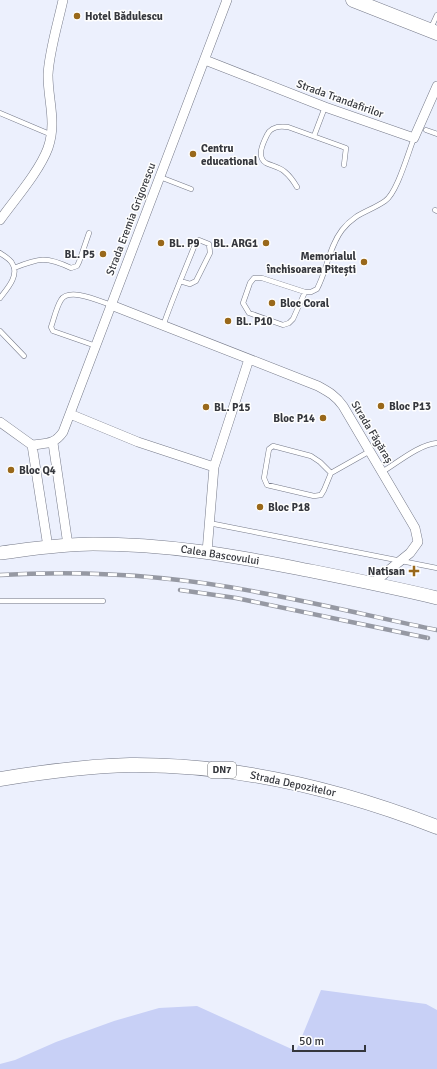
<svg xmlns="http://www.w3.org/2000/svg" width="437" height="1069" viewBox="0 0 437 1069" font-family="Signika,sans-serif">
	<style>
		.green { fill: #c8d0f6 }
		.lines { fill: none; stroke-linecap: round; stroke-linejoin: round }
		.lane-casing { stroke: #767a89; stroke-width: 5.5 }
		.street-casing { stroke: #767a89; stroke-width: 10 }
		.secondary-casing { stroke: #767a89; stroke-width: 14 }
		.primary-casing { stroke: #767a89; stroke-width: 15 }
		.lane { stroke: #fff; stroke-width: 4.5 }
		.street { stroke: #fff; stroke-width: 9 }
		.secondary { stroke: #fff; stroke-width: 13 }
		.primary { stroke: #fff; stroke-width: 14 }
		.rail-casing { stroke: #9699a3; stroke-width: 4.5 }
		.rail { stroke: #fefefe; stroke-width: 3; stroke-dasharray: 9; stroke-linecap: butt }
		.poi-dot { fill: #99681a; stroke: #fefefe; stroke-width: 1.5 }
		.labels { text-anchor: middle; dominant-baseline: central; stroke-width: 3; stroke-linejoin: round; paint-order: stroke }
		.shield { fill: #fefefe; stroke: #717377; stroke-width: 1 }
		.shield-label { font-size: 10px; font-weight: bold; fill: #35373d }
		.poi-label { font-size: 11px; font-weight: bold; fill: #35373d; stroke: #fefefe; text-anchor: start }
		.street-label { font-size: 11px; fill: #35373d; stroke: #fefefe }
	</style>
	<rect width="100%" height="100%" fill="#ecf0fd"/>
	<path class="green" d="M321 990 426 1004 437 1010V1069H0V1064L15 1060 56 1042 114 1021 159 1008 197 1006 296 1051Z"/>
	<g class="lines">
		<g class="lane-casing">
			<path id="lane" d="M431 28 437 15
				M0 113 52 135
				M426 130 437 134
				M314 136 325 107
				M160 177 191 189
				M297 187C294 182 290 176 285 172 280 167 272 166 266 163 256 157 263 143 267 135 271 126 280 126 288 127L346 148 344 165
				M435 210 437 211
				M0 253C4 256 10 259 12 263 20 275 7 289 0 298
				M14 268C39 258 46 256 71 268L77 266 79 262 89 233
				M305 292 293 319 289 323 283 325 249 313 243 303 250 283 254 278H262L305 292H311L317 289C327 270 329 247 342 230 355 213 369 212 385 201 397 193 408 153 414 138
				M163 326C173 297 185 270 196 242L199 240 209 244 210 253 196 281 190 284 180 281
				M0 331 24 356
				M96 346 53 331 51 327C54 319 56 308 61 300 69 287 99 301 111 305
				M382 472C397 463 420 444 437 443
				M331 473 320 462 311 456 273 446 269 449 264 478 267 485 314 496 321 495 324 490 331 473 370 451
				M209 523 437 568
				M0 601H103"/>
		</g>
		<g class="street-casing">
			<path id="street" d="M205 60 325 107 414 138 437 86
				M0 220C15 199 39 172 48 148 57 122 48 101 48 75 49 52 58 23 63 0
				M111 305 318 386C329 392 336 396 343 406L415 528 418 542 410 553 373 583
				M70 414 138 442 214 467 207 552
				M0 422 32 445
				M53 443 68 545
				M32 445C46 443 54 445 63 432L227 0
				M32 445 48 547
				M214 467 249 359"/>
		</g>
		<g class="secondary-casing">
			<path id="secondary" d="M0 553C31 549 62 544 93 544 165 544 231 555 301 569 346 578 392 587 437 598"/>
		</g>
		<g class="primary-casing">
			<path id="primary" d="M353 0 437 33
				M0 779C43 772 86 766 130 765 236 764 339 789 437 827"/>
		</g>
		<use href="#lane" class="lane"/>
		<use href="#street" class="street"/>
		<use href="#secondary" class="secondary"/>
		<use href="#primary" class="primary"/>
		<g class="rail-casing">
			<path id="rail" d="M0 575C87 570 177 576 262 593 321 604 379 618 437 630
				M180 590 236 598 428 638"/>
		</g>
		<use href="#rail" class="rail"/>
	</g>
	<g class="poi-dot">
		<circle cx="77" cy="16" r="4"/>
		<circle cx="193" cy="154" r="4"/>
		<circle cx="161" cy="243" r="4"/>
		<circle cx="266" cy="243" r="4"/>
		<circle cx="103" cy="254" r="4"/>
		<circle cx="364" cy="262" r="4"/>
		<circle cx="272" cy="303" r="4"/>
		<circle cx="228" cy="321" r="4"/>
		<circle cx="381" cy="406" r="4"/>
		<circle cx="206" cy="407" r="4"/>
		<circle cx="323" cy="418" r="4"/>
		<circle cx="11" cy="470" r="4"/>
		<circle cx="260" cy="507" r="4"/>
		<path d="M412 565h4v4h4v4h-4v4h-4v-4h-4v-4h4z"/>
	</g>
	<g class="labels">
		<rect class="shield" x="208" y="762" width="28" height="16" rx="3"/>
		<g class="shield-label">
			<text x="222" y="770">DN7</text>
		</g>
		<g class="poi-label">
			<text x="85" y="16">Hotel Bădulescu</text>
			<text x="201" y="148">Centru<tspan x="201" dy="13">educational</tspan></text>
			<text x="169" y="243">BL. P9</text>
			<text x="258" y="243" text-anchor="end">BL. ARG1</text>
			<text x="95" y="254" text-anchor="end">BL. P5</text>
			<text x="356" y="256" text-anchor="end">Memorialul<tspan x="356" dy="13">închisoarea Pitești</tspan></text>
			<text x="280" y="303">Bloc Coral</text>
			<text x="236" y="321">BL. P10</text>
			<text x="389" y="406">Bloc P13</text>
			<text x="214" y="407">BL. P15</text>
			<text x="315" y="418" text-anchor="end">Bloc P14</text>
			<text x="19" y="470">Bloc Q4</text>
			<text x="268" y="507">Bloc P18</text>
			<text x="405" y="571" text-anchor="end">Natisan</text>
		</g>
		<g class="street-label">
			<text transform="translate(340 99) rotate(20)">Strada Trandafirilor</text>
			<text transform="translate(131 219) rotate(-69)">Strada Eremia Grigorescu</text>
			<text transform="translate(372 432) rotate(59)">Strada Făgăraș</text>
			<text transform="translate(220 555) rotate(9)">Calea Bascovului</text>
			<text transform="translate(293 784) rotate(12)">Strada Depozitelor</text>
		</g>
	</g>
	<path d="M293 1045v6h72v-6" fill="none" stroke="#35373d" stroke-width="2"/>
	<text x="299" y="1045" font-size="12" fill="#35373d" stroke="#fefefe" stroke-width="3" paint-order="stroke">50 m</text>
</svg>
